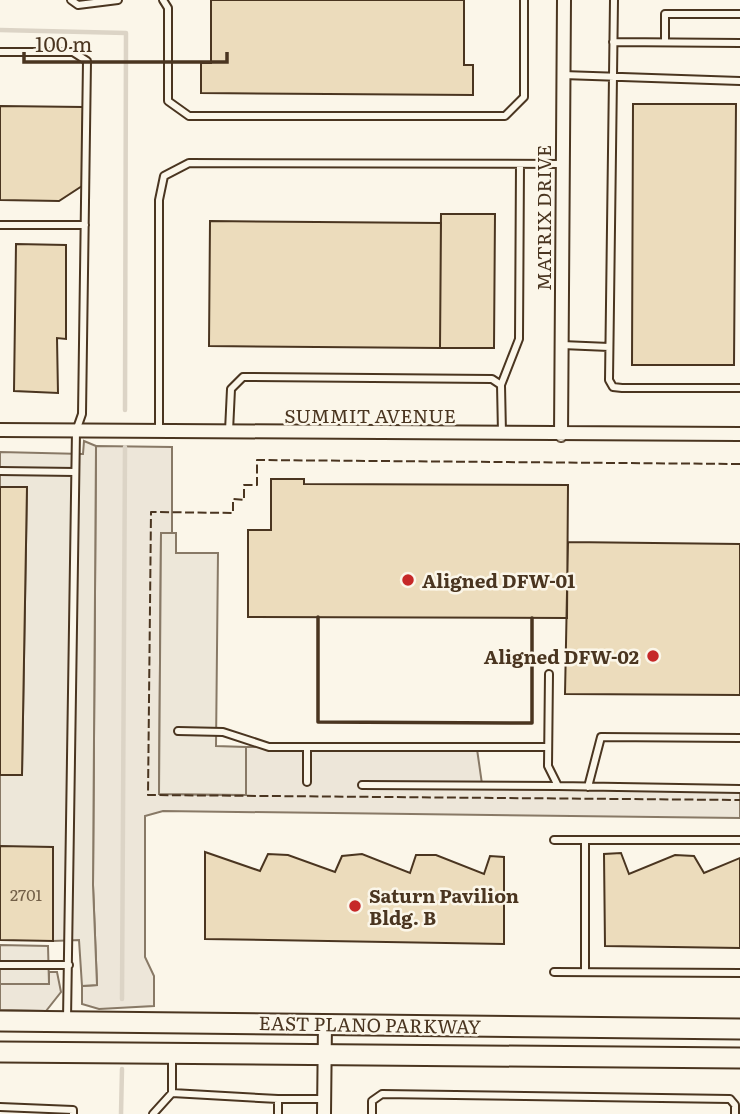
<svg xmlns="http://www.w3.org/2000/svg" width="740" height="1114" viewBox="0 0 740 1114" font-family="Literata,serif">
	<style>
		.green { fill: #ede6d9; stroke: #887966; stroke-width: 2 }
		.parking { fill: #ede7d9; stroke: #887966; stroke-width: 2 }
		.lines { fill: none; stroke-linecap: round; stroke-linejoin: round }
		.stream { stroke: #dcd4c6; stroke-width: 4.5 }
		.building { fill: #ecdcbc; stroke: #4a3520; stroke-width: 2 }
		.lane-casing { stroke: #4a3520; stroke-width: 10 }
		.street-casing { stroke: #4a3520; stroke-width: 16 }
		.primary-casing { stroke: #4a3520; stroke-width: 23 }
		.lane { stroke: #fbf6e9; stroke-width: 6 }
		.street { stroke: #fbf6e9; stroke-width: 12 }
		.primary { stroke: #fbf6e9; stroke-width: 19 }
		.fence { stroke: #4a3520; stroke-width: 2; stroke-dasharray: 9 3.5; stroke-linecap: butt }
		.wall { stroke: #4a3520; stroke-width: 3.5 }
		.poi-dot { fill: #c62828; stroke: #fbf6e9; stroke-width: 2.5 }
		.labels { text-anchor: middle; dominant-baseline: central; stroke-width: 5; stroke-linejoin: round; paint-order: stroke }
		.number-label { font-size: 16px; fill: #725f47 }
		.street-label { font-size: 19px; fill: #4a3520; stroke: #fbf6e9 }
		.poi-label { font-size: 19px; font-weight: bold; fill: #4a3520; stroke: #fbf6e9; text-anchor: start }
	</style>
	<rect width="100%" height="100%" fill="#fbf6e9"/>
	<path class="green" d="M96 446 172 447V533L161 534 159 794 245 795 246 747 477 749 482 784 628 791H740V818L163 811 145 816V957L154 976V1006L99 1009 82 1004V986L97 985 93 885Z
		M49 972H57L61 992 46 1011 0 1010V984H49Z"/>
	<path class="parking" d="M84 441 96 446 93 885 97 985 82 986 79 940 53 941 0 846V775L22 774 27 488 0 487V452L83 454Z
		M161 533H176V553H218L216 746 246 747V795L159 794Z
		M0 945 48 946 49 984H0Z"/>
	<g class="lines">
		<path class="stream" d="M0 30 126 33 125 410
			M122 999 125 447
			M121 1114 122 1069"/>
	</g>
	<path class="building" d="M211 0H464V65H473V95L201 93V63H211Z
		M633 104H736L734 365H632Z
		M0 106 83 107 82 186 59 201 0 200Z
		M441 214H495L494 348H440Z
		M210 221 441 223 440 348 209 346Z
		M16 244 66 245V339L57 338 58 393 14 391Z
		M271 479H304V484L568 485 567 618 248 617V530H271Z
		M0 487H27L22 775H0Z
		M568 542 740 544V695L565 694Z
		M0 846 53 847V941L0 940Z
		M205 852 260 871 268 854 288 855 335 872 342 856 362 854 410 873 416 855H436L484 874 490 856 504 857V944L205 939Z
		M621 853 629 874 675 855 694 856 704 873 740 858V948L605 946 604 854Z"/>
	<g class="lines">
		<g class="lane-casing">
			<path id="lane" d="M71 0 78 5 118 0
				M163 0 168 8V101L189 116H505L524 97V0
				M614 0 609 380 613 387 622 388H740
				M613 42 740 43
				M665 42V14H740
				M0 52H73L87 61 82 414 76 431 67 1020
				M563 75 740 81
				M0 225H85
				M562 345 609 347
				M501 385 519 339 520 164
				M159 430V200L164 176 189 163 563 164
				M229 431 231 389 243 377 492 379 501 385 502 433
				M0 471 75 472
				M549 674 548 766 558 786 740 789
				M178 731 223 732 269 747H547
				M307 747V782
				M362 785 558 786
				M588 787 601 737 740 738
				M554 840H740
				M585 840V972
				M0 965H69
				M554 972 740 973
				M172 1093 278 1099
				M0 1107 73 1110V1114
				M153 1114 172 1093V1058
				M278 1114V1099H324
				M372 1114V1101L382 1094 730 1099 735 1105V1114"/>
		</g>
		<g class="street-casing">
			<path id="street" d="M0 430 740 434
				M561 435 564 0
				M324 1114 325 1023"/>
		</g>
		<g class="primary-casing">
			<path id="primary" d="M0 1021 740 1029
				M0 1052 740 1058"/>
		</g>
		<use href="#lane" class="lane"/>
		<use href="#street" class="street"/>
		<use href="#primary" class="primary"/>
		<path class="fence" d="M740 464 257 460V485H244V500L233 499V513L151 512 148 795 740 800"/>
		<path class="wall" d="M318 617V722L532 723V618"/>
	</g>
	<g class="poi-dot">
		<circle cx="408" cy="580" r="7"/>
		<circle cx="653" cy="656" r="7"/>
		<circle cx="355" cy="906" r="7"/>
	</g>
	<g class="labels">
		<g class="number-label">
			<text x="26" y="894">2701</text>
		</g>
		<g class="street-label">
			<text transform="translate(543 218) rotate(-90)">MATRIX DRIVE</text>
			<text x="370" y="415">SUMMIT AVENUE</text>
			<text transform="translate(370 1024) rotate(1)">EAST PLANO PARKWAY</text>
		</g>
		<g class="poi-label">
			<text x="422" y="580">Aligned DFW-01</text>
			<text x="639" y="656" text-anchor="end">Aligned DFW-02</text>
			<text x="369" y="895">Saturn Pavilion<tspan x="369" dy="22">Bldg. B</tspan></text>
		</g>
	</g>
	<path d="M24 52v10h203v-10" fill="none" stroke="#4a3520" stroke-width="3.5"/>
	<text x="35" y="52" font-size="21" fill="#4a3520" stroke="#fbf6e9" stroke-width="5" paint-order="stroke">100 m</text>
</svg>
